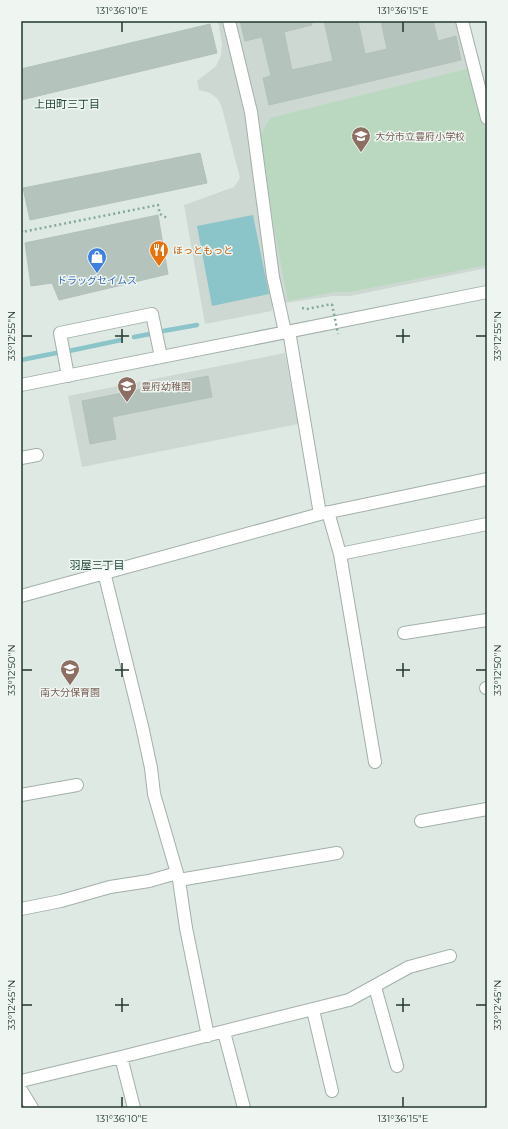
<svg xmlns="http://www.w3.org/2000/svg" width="508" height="1129" viewBox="0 0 508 1129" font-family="Montserrat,'Noto Sans JP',sans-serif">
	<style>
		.built { fill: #cdd8d2 }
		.green { fill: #b9d8bf }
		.water { fill: #8bc4c9 }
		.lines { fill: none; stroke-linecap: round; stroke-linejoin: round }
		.stream { stroke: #8bc4c9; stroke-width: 4.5 }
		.building { fill: #b4c3bc; stroke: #b2c1ba }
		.minor-casing { stroke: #a3b0a9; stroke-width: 14 }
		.path { stroke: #82a99a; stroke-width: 2.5; stroke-dasharray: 2 3; stroke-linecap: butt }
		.minor { stroke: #fff; stroke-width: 12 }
		.path-bridge { stroke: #82a99a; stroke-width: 2.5; stroke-dasharray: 2 3; stroke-linecap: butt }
		.ticks { fill: none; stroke: #22372f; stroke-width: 1.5 }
		.labels { text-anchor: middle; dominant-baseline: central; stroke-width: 3; stroke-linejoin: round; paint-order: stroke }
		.education-label { font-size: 10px; fill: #785e54; stroke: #eff6f2; text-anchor: start }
		.food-label { font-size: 10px; fill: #c56008; stroke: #eff6f2; text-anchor: start }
		.shop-label { font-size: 10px; fill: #366cbe; stroke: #eff6f2 }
		.neighbourhood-label { font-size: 11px; fill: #20463a; stroke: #eff6f2 }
		.neatline { fill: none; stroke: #22372f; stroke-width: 1.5 }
		.ticks-label { font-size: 10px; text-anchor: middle; fill: #22372f }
	</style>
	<rect width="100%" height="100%" fill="#dfe9e3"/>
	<path class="built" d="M218 21H461L465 32 487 128V268L350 296H333L285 303 272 306V311L205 324 184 205 234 187 240 178 222 108 218 99 210 93 199 90 197 81 216 66 221 55 222 44Z
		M285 353 298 424 82 467 68 396Z"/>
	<path class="green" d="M471 68 487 140V265L350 292H333L288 301 274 228 260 136 270 118Z"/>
	<path class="water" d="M253 215 269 294 212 306 197 226Z"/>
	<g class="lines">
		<path class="stream" d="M163 331 197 325
			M134 337 150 334
			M69 351 121 340
			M21 360 56 353"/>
	</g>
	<path class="building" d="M240 21H312V25L284 32 292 70 333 61 324 21H358L365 54 387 49 381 21H433L438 41 456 36 461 60 269 105 263 78 271 76 262 37 245 41Z
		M210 24 217 53 21 100V69Z
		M200 153 207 183 30 220 23 188Z
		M158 215 168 274 59 300 52 283 31 286 25 243Z
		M208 376 212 397 112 417 116 439 90 444 82 401Z"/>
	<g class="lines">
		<g class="minor-casing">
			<path id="minor" d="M229 21 251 112 273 277 285 332
				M462 21 487 118
				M289 331 320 514
				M68 376 60 333 152 314 161 357
				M21 385 487 292
				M21 458 37 455
				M328 512 340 554 375 762
				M340 554 487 524
				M104 572 142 726 151 768 154 794 179 880 186 928 208 1036
				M21 596 320 514 487 479
				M404 633 487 620
				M486 688H487
				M21 795 77 785
				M421 821 487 809
				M179 880 337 853
				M21 909 61 901 110 887 149 881 177 873
				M375 987 397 1066
				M313 1010 332 1091
				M224 1032 244 1108
				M121 1057 349 1000 409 967 450 956
				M21 1081 121 1057 134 1108
				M21 1090 32 1108"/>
		</g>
		<path class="path" d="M21 225 22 232 158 205 160 214 167 218
			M302 308 307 309 332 304"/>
		<use href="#minor" class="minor"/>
		<path class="path-bridge" d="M332 304 338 334"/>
	</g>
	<path class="ticks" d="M122 22V32M403 22V32M122 329V343M403 329V343M22 336H32M115 336H129M396 336H410M476 336H486M122 663V677M403 663V677M22 670H32M115 670H129M396 670H410M476 670H486M122 998V1012M403 998V1012M22 1005H32M115 1005H129M396 1005H410M476 1005H486M122 1097V1107M403 1097V1107"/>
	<defs>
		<g id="school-pin" transform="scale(1)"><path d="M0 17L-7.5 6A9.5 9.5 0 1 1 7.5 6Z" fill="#8d6e63" stroke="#eff6f2"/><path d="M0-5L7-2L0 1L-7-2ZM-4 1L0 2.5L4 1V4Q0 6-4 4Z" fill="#fff"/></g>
		<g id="restaurant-pin" transform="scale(1)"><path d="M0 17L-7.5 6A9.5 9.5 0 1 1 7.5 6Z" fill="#e8710a" stroke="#eff6f2"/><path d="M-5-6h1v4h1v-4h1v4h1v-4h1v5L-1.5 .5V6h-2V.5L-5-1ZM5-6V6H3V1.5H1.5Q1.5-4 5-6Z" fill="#fff"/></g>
		<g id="shop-pin" transform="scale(1)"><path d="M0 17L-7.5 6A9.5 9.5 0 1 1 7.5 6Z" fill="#3f7fe0" stroke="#eff6f2"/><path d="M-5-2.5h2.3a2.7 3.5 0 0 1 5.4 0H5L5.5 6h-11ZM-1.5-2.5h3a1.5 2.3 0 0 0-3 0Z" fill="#fff"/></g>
	</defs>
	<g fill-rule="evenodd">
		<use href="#school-pin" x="361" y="136"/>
		<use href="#restaurant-pin" x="159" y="250"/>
		<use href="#shop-pin" x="97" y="257"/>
		<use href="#school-pin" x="127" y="386"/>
		<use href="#school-pin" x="70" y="669"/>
	</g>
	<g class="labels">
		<g class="education-label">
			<text x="375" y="136">大分市立豊府小学校</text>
			<text x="141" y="386">豊府幼稚園</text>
			<text x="70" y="692" text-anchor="middle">南大分保育園</text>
		</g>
		<g class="food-label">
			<text x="173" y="250">ほっともっと</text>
		</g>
		<g class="shop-label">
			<text x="97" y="280">ドラッグセイムス</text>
		</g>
		<g class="neighbourhood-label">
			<text x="67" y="104">上田町三丁目</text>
			<text x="97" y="565">羽屋三丁目</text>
		</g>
	</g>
	<rect width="508" height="1129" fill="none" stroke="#eff6f2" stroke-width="44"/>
	<rect x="22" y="22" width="464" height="1085" class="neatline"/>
	<g class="ticks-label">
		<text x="122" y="14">131°36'10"E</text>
		<text x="403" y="14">131°36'15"E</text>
		<text transform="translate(11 336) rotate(-90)" y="4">33°12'55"N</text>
		<text transform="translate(497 336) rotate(-90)" y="4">33°12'55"N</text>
		<text transform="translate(11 670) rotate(-90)" y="4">33°12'50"N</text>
		<text transform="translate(497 670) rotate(-90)" y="4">33°12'50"N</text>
		<text transform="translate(11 1005) rotate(-90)" y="4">33°12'45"N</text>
		<text transform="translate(497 1005) rotate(-90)" y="4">33°12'45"N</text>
		<text x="122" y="1122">131°36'10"E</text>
		<text x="403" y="1122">131°36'15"E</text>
	</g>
</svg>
